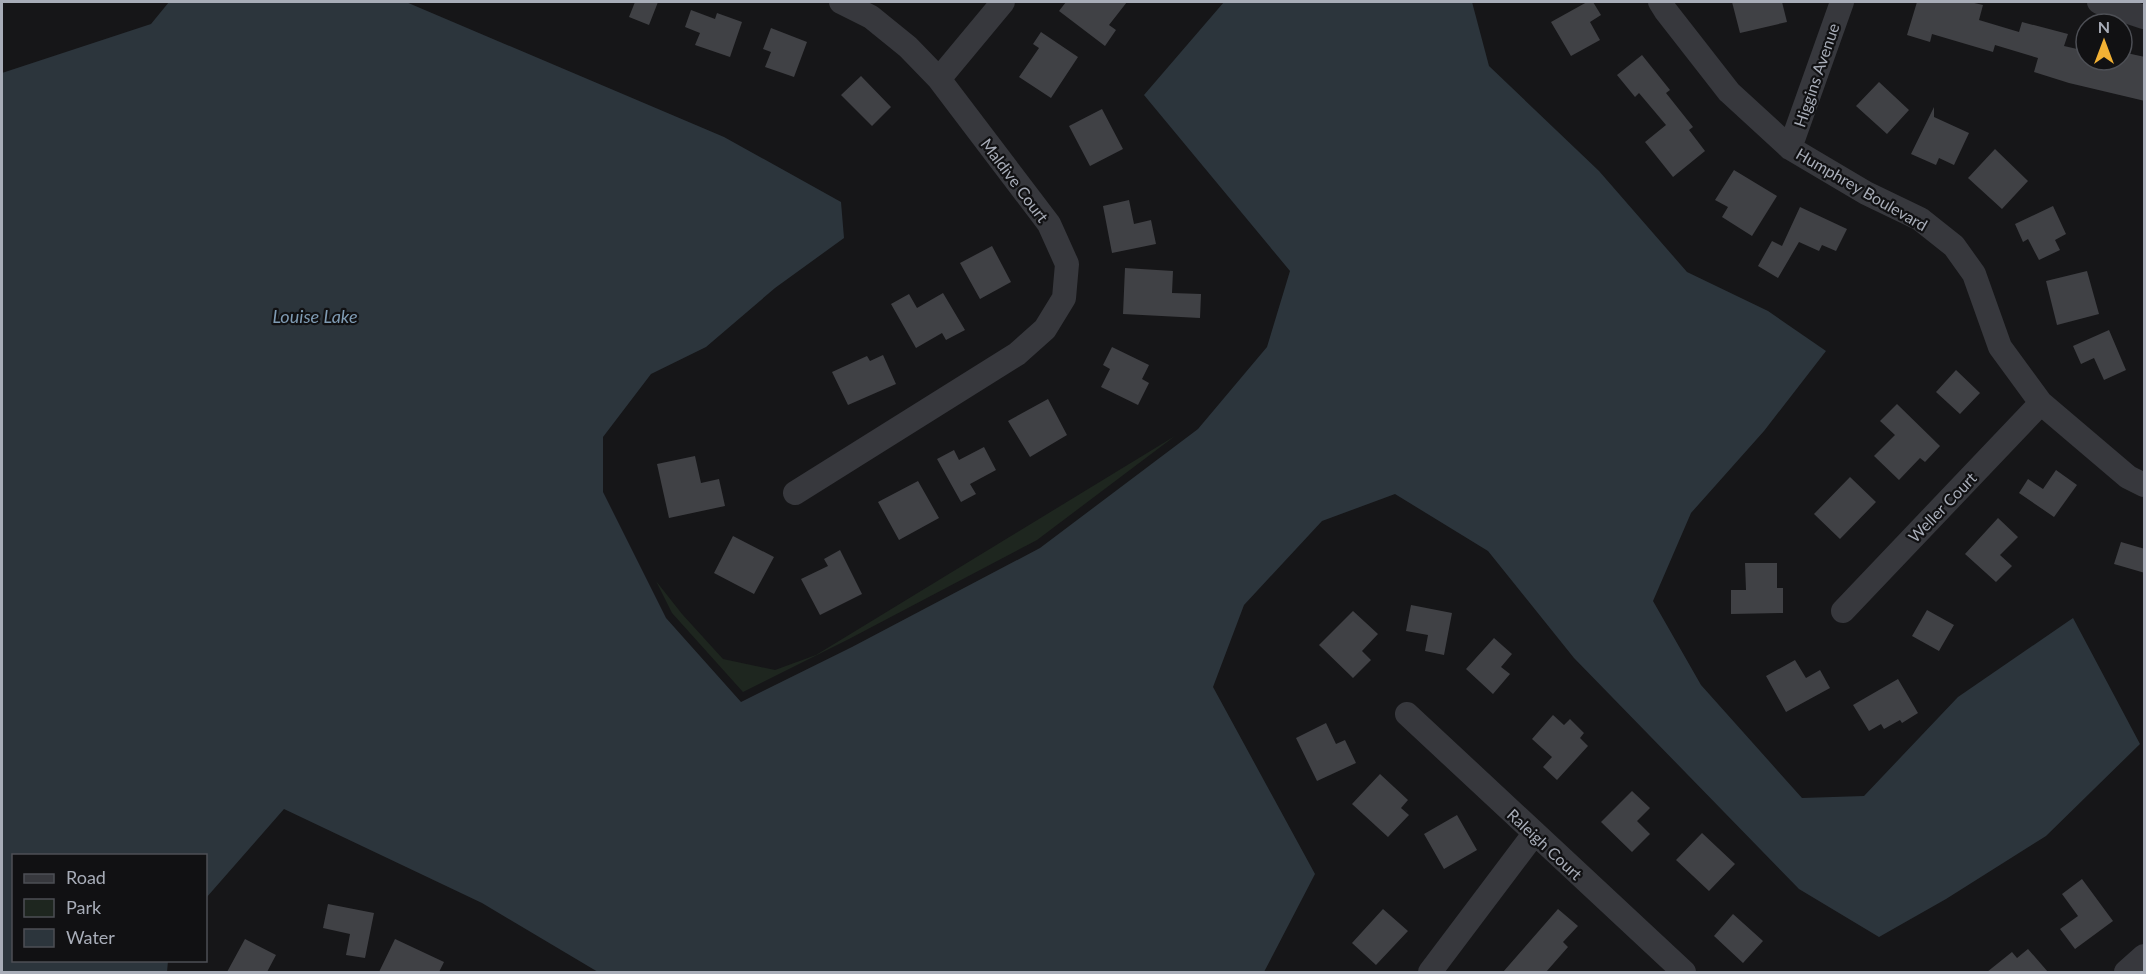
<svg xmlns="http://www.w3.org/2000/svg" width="2146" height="974" viewBox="0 0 2146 974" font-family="Lato,sans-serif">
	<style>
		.green { fill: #1e261f }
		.water { fill: #2c353c }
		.building { fill: #404145 }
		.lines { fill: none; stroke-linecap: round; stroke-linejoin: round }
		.minor { stroke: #37383d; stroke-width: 24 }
		.labels { text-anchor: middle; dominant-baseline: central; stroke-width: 4.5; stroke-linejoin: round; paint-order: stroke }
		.street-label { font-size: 16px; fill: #a8adb8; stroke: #111113 }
		.water-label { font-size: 18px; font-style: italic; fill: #7f9bb3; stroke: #111113 }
	</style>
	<rect width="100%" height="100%" fill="#161618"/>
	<path class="green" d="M1175 436 1037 540 849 639 743 692 672 613 656 581 682 614 723 659 775 670 816 655Z"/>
	<path class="water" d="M169 2H406L724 137 841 202 844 238 775 288 706 347 651 374 603 437V492L666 618 741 702 852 647 1040 548 1198 429 1267 347 1290 271 1144 95 1224 2H1472L1489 66 1599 171 1687 272 1768 311 1826 351 1764 431 1691 513 1653 601 1701 685 1802 798 1864 796 1958 697 2073 618 2140 744 2046 836 1946 899 1879 937 1799 889 1574 658 1488 551 1395 494 1322 521 1244 605 1213 687 1315 874 1264 972H598L482 903 284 809 206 898V856H14V960L168 961 167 972H2V73L151 24Z"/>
	<path class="building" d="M635 2H658L649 25 629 17Z
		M1066 2H1127L1109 25 1116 30 1105 46 1059 11Z
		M1587 2H1593L1601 15 1590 22 1600 40 1571 56 1551 22Z
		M1732 2H1782L1787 22 1740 33Z
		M1917 2H1970L1983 5 1979 20 2019 32 2022 22 2068 34 2064 46 2086 51V60H2122V52L2145 57V101L2069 83 2034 72 2038 58 1995 45 1993 52 1932 34 1930 42 1907 35Z
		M691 10 715 19 717 13 742 22 730 57 695 45 700 33 685 27Z
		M771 28 807 42 794 77 765 67 771 52 763 49Z
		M1041 32 1078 57 1051 98 1019 77 1039 48 1033 44Z
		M1642 55 1670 90 1666 93 1693 127 1689 130 1705 151 1673 177 1645 142 1666 125 1639 93 1635 97 1617 75Z
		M861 76 891 107 872 126 841 95Z
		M1879 82 1909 110 1887 134 1856 106Z
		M1934 107V117L1969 133 1954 165 1939 158 1936 165 1911 154Z
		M1102 109 1123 149 1090 166 1069 126Z
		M1995 149 2028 181 2002 209 1968 178Z
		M1734 170 1777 196 1752 236 1722 217 1728 207 1715 200Z
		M1129 200 1134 224 1151 220 1156 244 1112 253 1103 206Z
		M2053 206 2066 234 2055 240 2060 250 2039 260 2028 239 2023 242 2015 224Z
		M1800 207 1847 229 1836 251 1822 245 1819 251 1799 242 1778 278 1758 266 1772 241 1782 246Z
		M992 246 1011 282 980 299 960 263Z
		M1125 268 1173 271 1172 293 1201 294 1200 318 1123 314Z
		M2087 271 2099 314 2057 325 2046 281Z
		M943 293 965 330 946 340 942 333 916 348 891 304 909 294 917 308Z
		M2109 330 2126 370 2104 380 2094 358 2081 364 2073 346Z
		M1112 347 1149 365 1142 379 1149 383 1138 405 1101 387 1110 369 1103 365Z
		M883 355 896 384 848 405 832 372 867 356 870 361Z
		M1956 370 1980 393 1960 414 1936 392Z
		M1048 399 1067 435 1030 457 1008 421Z
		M1897 404 1940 446 1925 462 1920 458 1899 480 1874 456 1895 435 1880 421Z
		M984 447 996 470 970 484 976 494 961 502 937 459 954 450 959 460Z
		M695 456 701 483 719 479 725 506 669 518 657 464Z
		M2056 470 2077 485 2054 517 2019 493 2028 479 2043 489Z
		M1850 477 1876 502 1840 539 1814 514Z
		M918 481 939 518 899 540 878 502Z
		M1998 518 2018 537 2000 555 2012 566 1996 582 1965 554Z
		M733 536 774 557 754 594 714 573Z
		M2121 542 2145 549V573L2114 564Z
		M840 550 862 594 820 615 801 579 828 566 824 559Z
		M1745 563H1777V588H1783V613L1731 614V590H1746Z
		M1411 605 1452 613 1444 655 1425 651 1428 635 1406 631Z
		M1927 610 1954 625 1939 651 1912 636Z
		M1353 611 1378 634 1362 651 1371 660 1353 678 1319 645Z
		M1494 638 1512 654 1501 667 1510 674 1493 694 1466 669Z
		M1795 660 1806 678 1820 670 1830 688 1786 712 1766 676Z
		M1898 679 1918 713 1902 723 1900 720 1884 729 1881 724 1869 731 1853 705Z
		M1553 715 1564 725 1570 719 1584 733 1580 738 1588 746 1557 780 1543 767 1552 757 1532 739Z
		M1326 723 1336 744 1345 740 1356 763 1317 781 1296 738Z
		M1380 774 1408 800 1401 808 1409 815 1388 837 1352 804Z
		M1632 791 1650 808 1637 821 1650 834 1632 852 1601 822Z
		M1457 815 1477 850 1444 869 1424 834Z
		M1702 833 1735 864 1709 891 1676 860Z
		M2082 879 2113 921 2075 949 2060 929 2078 916 2062 894Z
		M328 904 374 913 365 958 346 955 350 934 323 928Z
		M1383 909 1408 931 1376 965 1352 943Z
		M1558 909 1578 926 1563 942 1568 947 1546 972H1503Z
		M1733 914 1763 941 1743 963 1714 936Z
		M245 939 276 955 267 972H227Z
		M395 939 444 962 439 972H379Z
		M2028 949 2048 972H1987L2012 952 2017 958Z"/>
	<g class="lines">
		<path class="minor" d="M1660 2 1665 10 1729 92 1790 148 1866 193 1920 219 1954 246 1974 274 2000 347 2041 403 2128 477 2144 485
			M2099 2 2144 17
			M939 79 1003 2
			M1790 148 1842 2
			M795 493 1017 354 1045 329 1064 298 1067 264 1049 224 939 79 908 47 871 17 841 2
			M1843 611 2041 403
			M1407 714 1684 972
			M1430 972 1534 834
			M2126 972 2144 956"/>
	</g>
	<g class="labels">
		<g class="street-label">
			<text transform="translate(1816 75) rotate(-71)">Higgins Avenue</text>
			<text transform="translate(1015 180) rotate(53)">Maldive Court</text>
			<text transform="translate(1862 189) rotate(30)">Humphrey Boulevard</text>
			<text transform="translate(1942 507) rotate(-46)">Weller Court</text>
			<text transform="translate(1545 844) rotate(43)">Raleigh Court</text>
		</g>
		<g class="water-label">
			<text x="315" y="316">Louise Lake</text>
		</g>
	</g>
	<rect width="2146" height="974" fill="none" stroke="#a8adb8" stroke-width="6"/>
	<rect x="12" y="854" width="195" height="108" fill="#111113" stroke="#4d4f55" stroke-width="1.5"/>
	<rect x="24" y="874" width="30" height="9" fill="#37383d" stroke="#4d4f55" stroke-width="1.5"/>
	<text x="66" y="884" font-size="18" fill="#a8adb8">Road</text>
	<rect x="24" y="899" width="30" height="18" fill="#1e261f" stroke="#4d4f55" stroke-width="1.5"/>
	<text x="66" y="914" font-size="18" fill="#a8adb8">Park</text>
	<rect x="24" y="929" width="30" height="18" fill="#2c353c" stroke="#4d4f55" stroke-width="1.5"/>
	<text x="66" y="944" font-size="18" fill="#a8adb8">Water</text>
	<g transform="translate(2104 42)"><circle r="28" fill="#111113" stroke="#4d4f55" stroke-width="1.5"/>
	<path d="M0-4.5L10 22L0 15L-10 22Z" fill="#f2b134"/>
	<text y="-9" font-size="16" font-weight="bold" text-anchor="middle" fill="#a8adb8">N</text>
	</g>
</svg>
